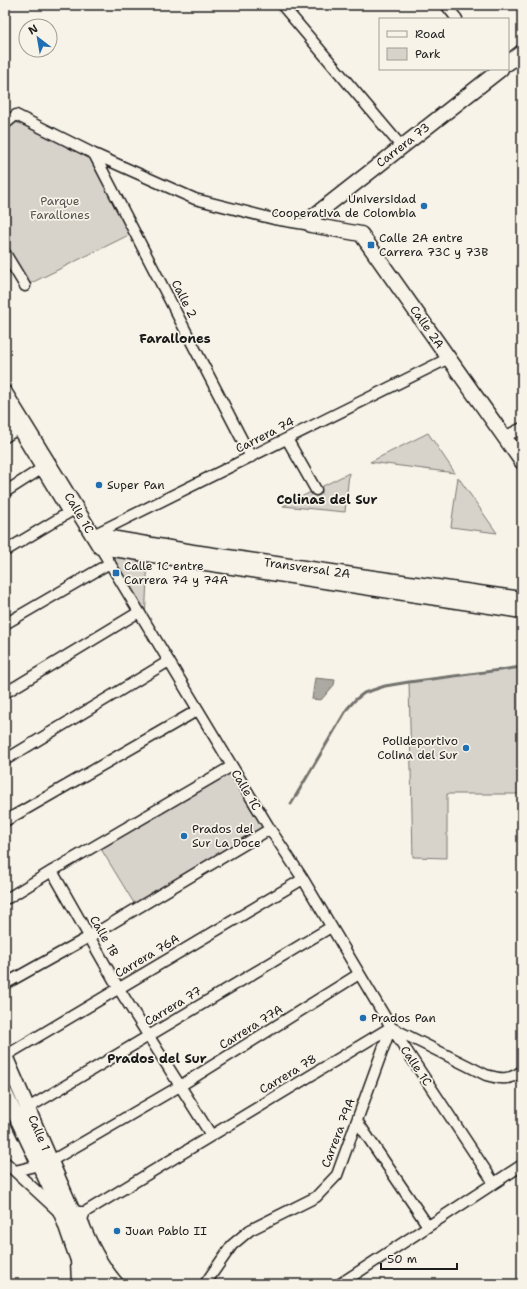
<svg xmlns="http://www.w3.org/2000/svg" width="527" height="1289" viewBox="0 0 527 1289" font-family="'Shantell Sans',sans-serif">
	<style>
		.green { fill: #d7d3cb; stroke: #7a7874 }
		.water { fill: #aca9a2; stroke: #72716c }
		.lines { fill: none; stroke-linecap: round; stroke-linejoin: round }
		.stream { stroke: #72716c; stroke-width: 3 }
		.street-casing { stroke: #1c1c1c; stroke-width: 13 }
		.secondary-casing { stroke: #1c1c1c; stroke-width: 17 }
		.street { stroke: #f7f3e8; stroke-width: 10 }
		.secondary { stroke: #f7f3e8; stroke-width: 14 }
		.poi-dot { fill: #1f6fb2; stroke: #f7f3e8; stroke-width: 1.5 }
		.labels { text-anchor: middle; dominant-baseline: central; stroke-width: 3.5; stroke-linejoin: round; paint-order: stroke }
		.street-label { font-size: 12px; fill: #1c1c1c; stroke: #f7f3e8 }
		.poi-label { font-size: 12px; fill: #1c1c1c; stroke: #f7f3e8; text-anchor: start }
		.park-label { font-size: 12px; fill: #545351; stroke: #f7f3e8 }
		.neighbourhood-label { font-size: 13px; font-weight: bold; fill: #1c1c1c; stroke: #f7f3e8 }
	</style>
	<rect width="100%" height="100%" fill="#f7f3e8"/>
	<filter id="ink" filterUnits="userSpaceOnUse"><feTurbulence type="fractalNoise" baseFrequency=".025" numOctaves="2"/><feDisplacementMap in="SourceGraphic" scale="8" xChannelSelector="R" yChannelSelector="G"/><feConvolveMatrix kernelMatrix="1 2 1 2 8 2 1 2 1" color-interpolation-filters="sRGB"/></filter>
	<g filter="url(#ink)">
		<path class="green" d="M16 115 94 154 135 232 25 286 5 253V124Z
			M428 433 455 473 370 462Z
			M349 473 345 512 283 506Z
			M458 477 497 533 451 527Z
			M100 547 148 555 145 622Z
			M522 667V794H447V858L413 857 409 682Z
			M232 766 270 829 137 908 98 844Z"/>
		<path class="water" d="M315 678 335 680 334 685 321 700 312 699Z"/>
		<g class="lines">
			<path class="stream" d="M291 804 347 709 355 700 364 693 385 686 409 682 522 667"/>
			<g class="street-casing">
				<path id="street" d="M282 5 401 146
					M446 5 457 19
					M5 124 16 115 94 154 195 199 274 219 311 225
					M94 154 251 457
					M5 253 25 286
					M5 409 68 513
					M5 437 17 429
					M504 437 522 428
					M287 439 316 490
					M5 492 41 469
					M93 535 449 358
					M100 547 270 829 303 879 391 1027 494 1183
					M5 551 73 510
					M5 624 110 563
					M5 693 139 612
					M5 760 169 661
					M5 821 198 710
					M52 871 119 989 211 1135
					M5 898H8L52 871 232 766
					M5 984 89 937 270 829
					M392 1028 486 1075C500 1079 509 1081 522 1071
					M5 1056 303 879
					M28 1108 331 927
					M357 1121 428 1226
					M51 1161 180 1086 359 974
					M5 1162 58 1211
					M15 1171 39 1165
					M72 1210 80 1212H85L391 1027
					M85 1212 82 1219C91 1243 102 1265 119 1284
					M76 1259 77 1284
					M205 1284 232 1245 250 1230 316 1197 337 1175 391 1027
					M340 1284 522 1165"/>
			</g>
			<g class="secondary-casing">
				<path id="secondary" d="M508 63 522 52
					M501 69 315 215 311 225 361 234 522 462
					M5 393 100 547 522 611
					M93 535 193 552 522 599
					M5 1056 72 1210C81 1240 88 1258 107 1284
					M5 1093C24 1133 44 1173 61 1213 71 1237 76 1263 91 1284"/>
			</g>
			<use href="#street" class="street"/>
			<use href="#secondary" class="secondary"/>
		</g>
	</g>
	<g class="poi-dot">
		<circle cx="424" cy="206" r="4"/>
		<rect x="367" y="241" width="8" height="8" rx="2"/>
		<circle cx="99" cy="485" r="4"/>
		<rect x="112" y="569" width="8" height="8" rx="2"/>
		<circle cx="466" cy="748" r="4"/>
		<circle cx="184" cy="836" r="4"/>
		<circle cx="363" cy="1018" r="4"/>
		<circle cx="117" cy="1231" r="4"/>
	</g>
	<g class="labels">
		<g class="street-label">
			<text transform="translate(403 145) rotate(-38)">Carrera 73</text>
			<text transform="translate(184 299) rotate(63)">Calle 2</text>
			<text transform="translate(427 327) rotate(55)">Calle 2A</text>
			<text transform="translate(265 435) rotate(-27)">Carrera 74</text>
			<text transform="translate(79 513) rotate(59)">Calle 1C</text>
			<text transform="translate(307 568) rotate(8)">Transversal 2A</text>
			<text transform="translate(246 790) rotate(59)">Calle 1C</text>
			<text transform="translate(104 936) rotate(60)">Calle 1B</text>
			<text transform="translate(147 956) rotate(-31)">Carrera 76A</text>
			<text transform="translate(173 1006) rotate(-31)">Carrera 77</text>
			<text transform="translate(251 1027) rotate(-32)">Carrera 77A</text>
			<text transform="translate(416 1066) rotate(56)">Calle 1C</text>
			<text transform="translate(288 1074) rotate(-31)">Carrera 78</text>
			<text transform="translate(39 1133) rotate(67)">Calle 1</text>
			<text transform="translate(338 1133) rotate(-69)">Carrera 79A</text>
		</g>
		<g class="poi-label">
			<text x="416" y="199" text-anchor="end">Universidad<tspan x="416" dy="14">Cooperativa de Colombia</tspan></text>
			<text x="379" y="238">Calle 2A entre<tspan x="379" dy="14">Carrera 73C y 73B</tspan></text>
			<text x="107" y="485">Super Pan</text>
			<text x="124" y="566">Calle 1C entre<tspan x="124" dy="14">Carrera 74 y 74A</tspan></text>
			<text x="458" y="741" text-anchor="end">Polideportivo<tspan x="458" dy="14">Colina del Sur</tspan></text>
			<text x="192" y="829">Prados del<tspan x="192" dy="14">Sur La Doce</tspan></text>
			<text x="371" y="1018">Prados Pan</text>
			<text x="125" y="1231">Juan Pablo II</text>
		</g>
		<g class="park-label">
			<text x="60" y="201">Parque<tspan x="60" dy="14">Farallones</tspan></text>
		</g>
		<g class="neighbourhood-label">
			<text x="175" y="338">Farallones</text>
			<text x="327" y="499">Colinas del Sur</text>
			<text x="157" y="1058">Prados del Sur</text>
		</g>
	</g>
	<rect width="527" height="1289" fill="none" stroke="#f7f3e8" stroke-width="20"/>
	<rect x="10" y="10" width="507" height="1269" fill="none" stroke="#1c1c1c" stroke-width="1.5" filter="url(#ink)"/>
	<rect x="379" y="18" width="130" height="52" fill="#f7f3e8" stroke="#9f9d96"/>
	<rect x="387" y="31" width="20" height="6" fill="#f7f3e8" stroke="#9f9d96"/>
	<text x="415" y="38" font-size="12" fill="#1c1c1c">Road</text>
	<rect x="387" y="48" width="20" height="12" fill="#d7d3cb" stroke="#9f9d96"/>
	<text x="415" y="58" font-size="12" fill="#1c1c1c">Park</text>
	<g transform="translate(38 38) rotate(329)"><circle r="19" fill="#f7f3e8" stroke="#9f9d96"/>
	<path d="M0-3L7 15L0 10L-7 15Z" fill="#1f6fb2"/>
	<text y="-6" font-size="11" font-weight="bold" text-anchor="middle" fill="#1c1c1c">N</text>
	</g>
	<path d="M381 1263v6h76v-6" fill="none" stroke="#1c1c1c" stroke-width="2"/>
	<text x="387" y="1263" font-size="12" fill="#1c1c1c" stroke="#f7f3e8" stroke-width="3" paint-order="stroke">50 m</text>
</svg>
